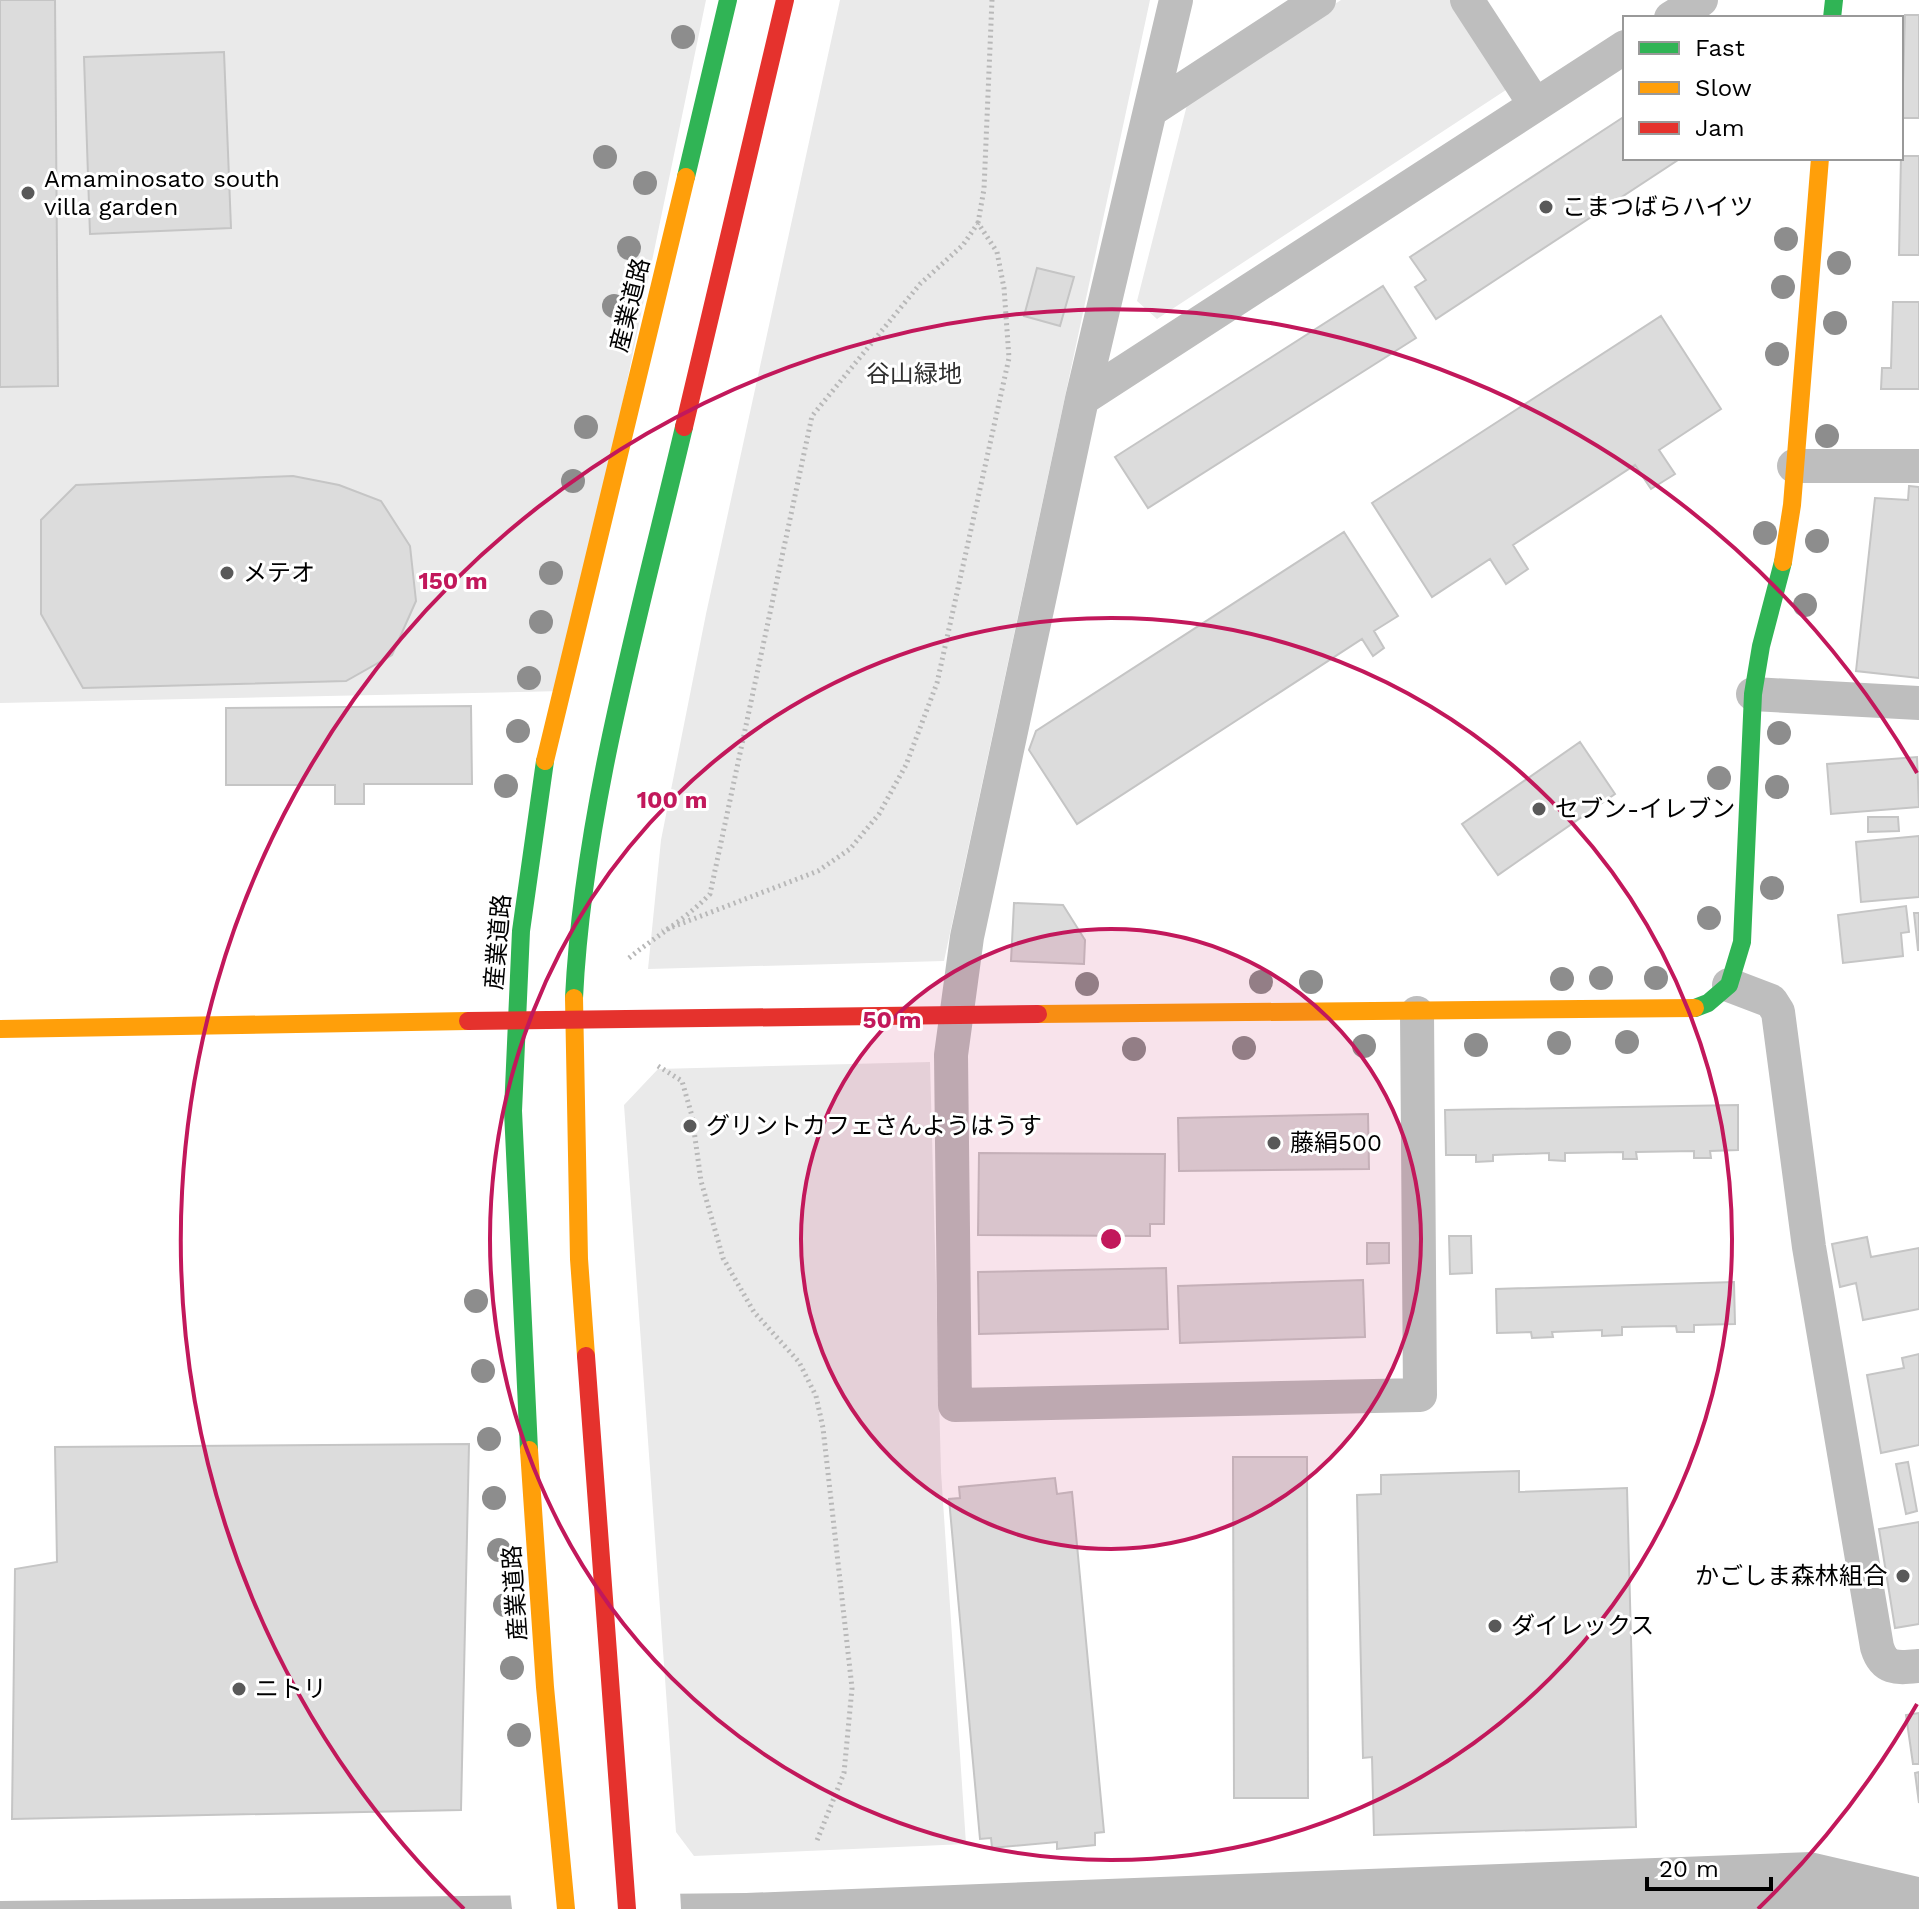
<svg xmlns="http://www.w3.org/2000/svg" width="1919" height="1909" viewBox="0 0 1919 1909" font-family="'Work Sans','Noto Sans JP',sans-serif">
	<style>
		.green { fill: #eaeaea }
		.water { fill: #bcbcbc }
		.pier { fill: #fff }
		.building { fill: #dcdcdc; stroke: #c5c5c5; stroke-width: 2 }
		.lines { fill: none; stroke-linecap: round; stroke-linejoin: round }
		.path { stroke: #b8b8b8; stroke-width: 5; stroke-dasharray: 2 4; stroke-linecap: butt }
		.street { stroke: #bebebe; stroke-width: 34 }
		.fast { stroke: #30b455; stroke-width: 18 }
		.slow { stroke: #ff9f0a; stroke-width: 18 }
		.jam { stroke: #e5322d; stroke-width: 18 }
		.tree { fill: #8d8d8d }
		.ring { fill: none; stroke: #c2185b; stroke-width: 4 }
		.poi-dot { fill: #595959; stroke: #fff; stroke-width: 3 }
		.labels { text-anchor: middle; dominant-baseline: central; stroke-width: 6; stroke-linejoin: round; paint-order: stroke }
		.poi-label { font-size: 24px; fill: #000; stroke: #fff; text-anchor: start }
		.street-label { font-size: 24px; fill: #000; stroke: #fff }
		.park-label { font-size: 24px; fill: #2f2f2f; stroke: #fff }
		.centre { fill: #c2185b; stroke: #fff; stroke-width: 4 }
		.ring-label { font-size: 24px; text-anchor: middle; font-weight: bold; fill: #c2185b; stroke: #fff; stroke-width: 6; stroke-linejoin: round; paint-order: stroke }
	</style>
	<rect width="100%" height="100%" fill="#fff"/>
	<path class="green" d="M0 0H706L563 691 0 703Z
		M840 0H1150L944 961 648 969 661 840 706 614Z
		M1341 0H1456L1512 86 1157 319 1137 301 1188 101Z
		M930 1062 941 1472 966 1844 694 1856 676 1832 624 1105 658 1069Z"/>
	<path class="water" d="M1811 1852 1919 1877V1909H0V1901L746 1893Z"/>
	<path class="pier" d="M680 1890 681 1909H512L510 1892Z"/>
	<path class="building" d="M0 0H55L58 386 0 387Z
		M1905 15H1919V118H1902Z
		M224 52 231 228 90 234 84 57Z
		M1625 116V158H1681L1436 319 1415 287 1426 280 1410 257Z
		M1901 156H1919V255H1899Z
		M1037 268 1074 277 1060 326 1024 316Z
		M1383 286 1416 338 1148 508 1115 457Z
		M1893 302H1919V389H1881L1882 368H1891Z
		M1661 316 1721 409 1659 450 1675 474 1651 489 1635 465 1513 545 1528 569 1506 584 1490 559 1432 597 1372 503Z
		M293 476 339 485 381 501 410 546 416 601 392 655 346 681 83 688 41 614V520L76 485Z
		M1909 486 1919 487V678L1856 671 1875 498 1908 500Z
		M1344 532 1398 616 1374 631 1384 648 1373 656 1362 639 1077 824 1029 750 1036 731Z
		M471 706 472 784H364V804H335V785H226V708Z
		M1580 742 1615 794 1498 875 1462 824Z
		M1917 757 1919 807 1831 814 1827 764Z
		M1868 817H1898L1899 831 1868 832Z
		M1919 836V897L1861 902 1856 842Z
		M1014 903 1063 905 1085 940 1084 964 1011 961Z
		M1906 906 1909 932 1901 933 1903 956 1843 963 1838 915Z
		M1914 913H1919V950H1918Z
		M1738 1105V1150L1710 1151 1711 1158H1694V1151L1636 1152 1637 1159H1623V1152L1565 1153V1161L1549 1160V1153L1493 1155V1161L1476 1162V1155H1446L1445 1110Z
		M1368 1114 1369 1169 1179 1171 1178 1118Z
		M979 1153 1165 1154 1164 1224H1150V1236L978 1235Z
		M1449 1236H1471L1472 1273 1450 1274Z
		M1867 1237 1871 1257 1919 1248V1309L1863 1320 1856 1283 1840 1287 1832 1244Z
		M1367 1243H1389V1263L1367 1264Z
		M1166 1268 1168 1329 979 1334 978 1272Z
		M1363 1280 1365 1337 1180 1343 1178 1286Z
		M1734 1282 1735 1324 1694 1325V1332H1677L1676 1326 1622 1327V1335L1602 1336V1330L1552 1332 1553 1337 1532 1338 1531 1332 1497 1333 1496 1289Z
		M1919 1354V1445L1881 1453 1867 1375 1904 1368 1902 1358Z
		M469 1444 461 1810 12 1819 15 1569 57 1562 55 1447Z
		M1233 1457H1307L1308 1798H1234Z
		M1908 1462 1917 1511 1906 1514 1896 1464Z
		M1519 1471V1492L1627 1488 1636 1827 1374 1835 1372 1757 1363 1758 1357 1495 1381 1494V1475Z
		M1055 1478 1057 1494 1072 1492 1104 1832 1095 1833V1845L1057 1849V1842L992 1848 991 1838 980 1839 949 1499 960 1498 959 1487Z
		M1919 1522V1624L1895 1628 1879 1529Z
		M1919 1713V1764H1913L1906 1715Z
		M1919 1772V1803L1915 1773Z"/>
	<g class="lines">
		<path class="path" d="M978 223 984 189 992 0
			M629 958C656 936 686 919 710 894L812 416 920 284 963 245 978 223 997 252 1004 288 1009 358 937 683 906 765 879 814 850 849 818 871 662 931
			M658 1066 682 1081 692 1116 701 1181 723 1258 754 1312 799 1362 816 1396 823 1428 852 1688 844 1773 816 1843"/>
		<path class="street" d="M1176 0 1082 399 967 937 951 1055 955 1405 1420 1395 1417 1013
			M1467 0 1534 103
			M1671 18 1701 0
			M1151 110 1319 0
			M1082 399 1625 47
			M1794 466H1919
			M1753 694 1919 703
			M1729 985 1771 1001 1778 1012 1809 1247 1877 1647C1884 1670 1897 1668 1919 1666"/>
		<path class="fast" d="M1832 18 1834 0
			M686 177 728 0
			M574 998C583 811 641 610 684 427
			M1695 1008 1708 1003 1729 985 1742 942 1753 694 1761 646 1783 562
			M529 1450 513 1111 521 931 545 761"/>
		<path class="slow" d="M1783 562 1792 505 1820 158
			M545 761 686 177
			M574 998 579 1259 586 1356
			M1038 1014 1695 1008
			M0 1029 468 1021
			M529 1450 545 1687 566 1909"/>
		<path class="jam" d="M684 427 785 0
			M468 1021 1038 1014
			M586 1356 627 1909"/>
	</g>
	<g class="tree">
		<circle cx="683" cy="37" r="12"/>
		<circle cx="605" cy="157" r="12"/>
		<circle cx="645" cy="183" r="12"/>
		<circle cx="1786" cy="239" r="12"/>
		<circle cx="629" cy="248" r="12"/>
		<circle cx="1839" cy="263" r="12"/>
		<circle cx="1783" cy="287" r="12"/>
		<circle cx="614" cy="306" r="12"/>
		<circle cx="1835" cy="323" r="12"/>
		<circle cx="1777" cy="354" r="12"/>
		<circle cx="586" cy="427" r="12"/>
		<circle cx="1827" cy="436" r="12"/>
		<circle cx="573" cy="481" r="12"/>
		<circle cx="1765" cy="533" r="12"/>
		<circle cx="1817" cy="541" r="12"/>
		<circle cx="551" cy="573" r="12"/>
		<circle cx="1805" cy="605" r="12"/>
		<circle cx="541" cy="622" r="12"/>
		<circle cx="529" cy="678" r="12"/>
		<circle cx="518" cy="731" r="12"/>
		<circle cx="1779" cy="733" r="12"/>
		<circle cx="1719" cy="778" r="12"/>
		<circle cx="506" cy="786" r="12"/>
		<circle cx="1777" cy="787" r="12"/>
		<circle cx="1772" cy="888" r="12"/>
		<circle cx="1709" cy="918" r="12"/>
		<circle cx="1601" cy="978" r="12"/>
		<circle cx="1656" cy="978" r="12"/>
		<circle cx="1562" cy="979" r="12"/>
		<circle cx="1261" cy="982" r="12"/>
		<circle cx="1311" cy="982" r="12"/>
		<circle cx="1087" cy="984" r="12"/>
		<circle cx="1627" cy="1042" r="12"/>
		<circle cx="1559" cy="1043" r="12"/>
		<circle cx="1476" cy="1045" r="12"/>
		<circle cx="1364" cy="1046" r="12"/>
		<circle cx="1244" cy="1048" r="12"/>
		<circle cx="1134" cy="1049" r="12"/>
		<circle cx="476" cy="1301" r="12"/>
		<circle cx="483" cy="1371" r="12"/>
		<circle cx="489" cy="1439" r="12"/>
		<circle cx="494" cy="1498" r="12"/>
		<circle cx="499" cy="1550" r="12"/>
		<circle cx="505" cy="1605" r="12"/>
		<circle cx="512" cy="1668" r="12"/>
		<circle cx="519" cy="1735" r="12"/>
	</g>
	<circle cx="1111" cy="1239" r="310" fill="#c2185b" fill-opacity=".12"/>
	<g class="ring">
		<circle cx="1111" cy="1239" r="310"/>
		<circle cx="1111" cy="1239" r="621"/>
		<path d="M1917 1704A931 931 0 0 1 1758 1909M464 1909A931 931 0 1 1 1917 773"/>
	</g>
	<g class="poi-dot">
		<circle cx="28" cy="193" r="8"/>
		<circle cx="1546" cy="207" r="8"/>
		<circle cx="227" cy="573" r="8"/>
		<circle cx="1539" cy="809" r="8"/>
		<circle cx="690" cy="1126" r="8"/>
		<circle cx="1274" cy="1143" r="8"/>
		<circle cx="1903" cy="1576" r="8"/>
		<circle cx="1495" cy="1626" r="8"/>
		<circle cx="239" cy="1689" r="8"/>
	</g>
	<g class="labels">
		<g class="poi-label">
			<text x="44" y="179">Amaminosato south<tspan x="44" dy="28">villa garden</tspan></text>
			<text x="1562" y="207">こまつばらハイツ</text>
			<text x="243" y="573">メテオ</text>
			<text x="1555" y="809">セブン-イレブン</text>
			<text x="706" y="1126">グリントカフェさんようはうす</text>
			<text x="1290" y="1143">藤絹500</text>
			<text x="1887" y="1576" text-anchor="end">かごしま森林組合</text>
			<text x="1511" y="1626">ダイレックス</text>
			<text x="255" y="1689">ニトリ</text>
		</g>
		<g class="street-label">
			<text transform="translate(630 305) rotate(-76)">産業道路</text>
			<text transform="translate(498 942) rotate(-85)">産業道路</text>
			<text transform="translate(515 1593) rotate(-94)">産業道路</text>
		</g>
		<g class="park-label">
			<text x="914" y="374">谷山緑地</text>
		</g>
	</g>
	<circle cx="1111" cy="1239" r="12" class="centre"/>
	<g class="ring-label">
		<text x="453" y="589">150 m</text>
		<text x="672" y="808">100 m</text>
		<text x="892" y="1028">50 m</text>
	</g>
	<rect x="1623" y="16" width="280" height="144" fill="#ffffff" stroke="#999999" stroke-width="2"/>
	<rect x="1639" y="42" width="40" height="12" fill="#30b455" stroke="#999999" stroke-width="2"/>
	<text x="1695" y="56" font-size="24" fill="#000000">Fast</text>
	<rect x="1639" y="82" width="40" height="12" fill="#ff9f0a" stroke="#999999" stroke-width="2"/>
	<text x="1695" y="96" font-size="24" fill="#000000">Slow</text>
	<rect x="1639" y="122" width="40" height="12" fill="#e5322d" stroke="#999999" stroke-width="2"/>
	<text x="1695" y="136" font-size="24" fill="#000000">Jam</text>
	<path d="M1647 1877v12h124v-12" fill="none" stroke="#000000" stroke-width="4"/>
	<text x="1659" y="1877" font-size="24" fill="#000000" stroke="#ffffff" stroke-width="6" paint-order="stroke">20 m</text>
</svg>
